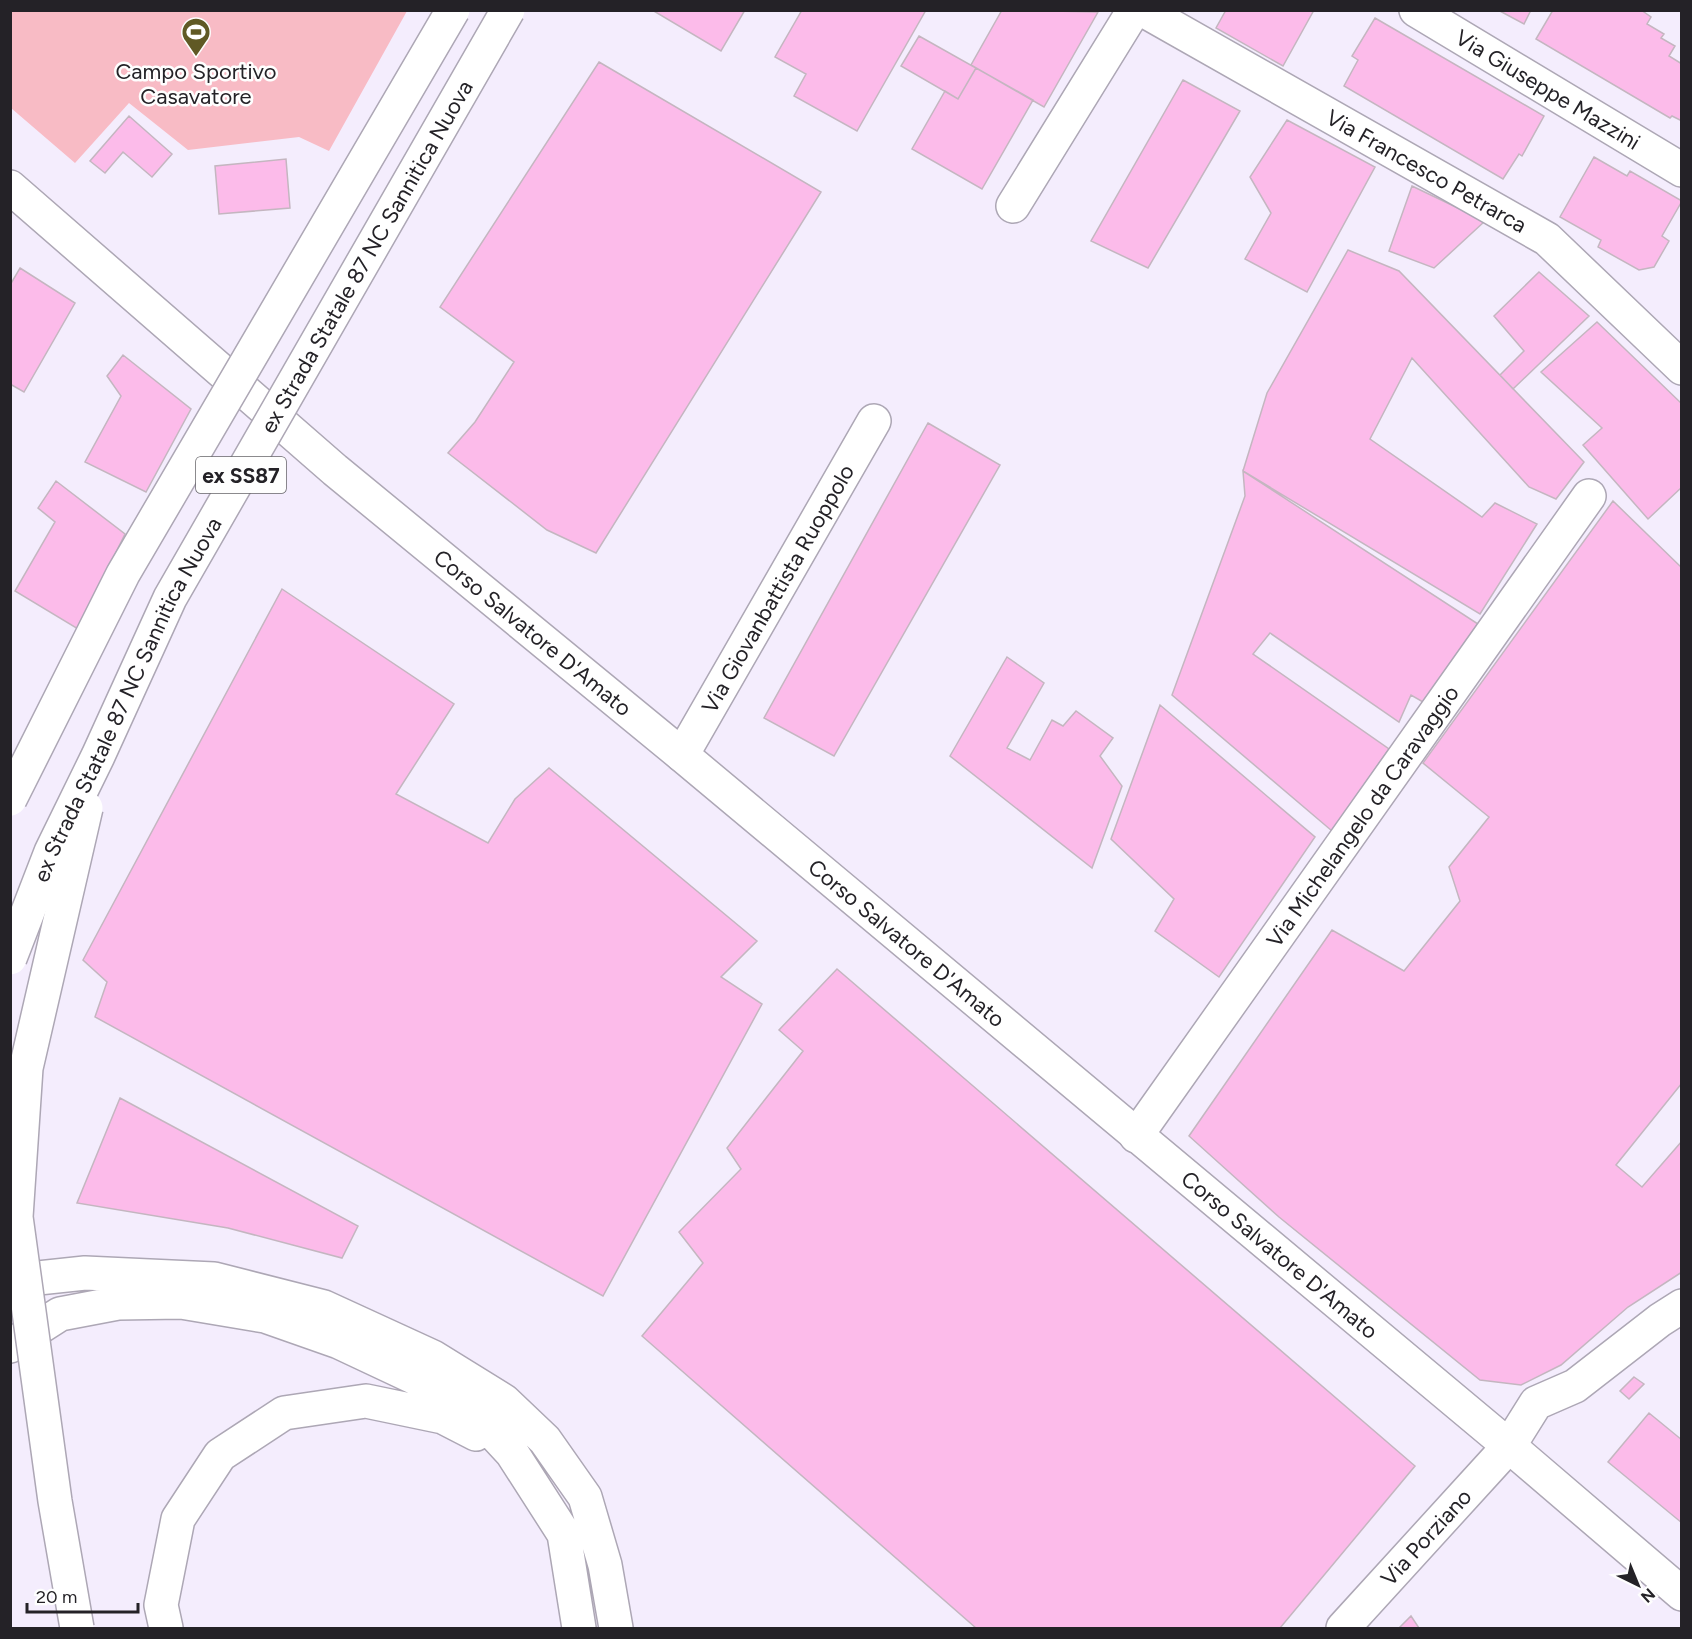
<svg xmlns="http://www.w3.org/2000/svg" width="1692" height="1639" viewBox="0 0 1692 1639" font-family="Figtree,sans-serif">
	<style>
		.green { fill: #f8bbc5 }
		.building { fill: #fcbbea; stroke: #c4b6c0; stroke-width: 1.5 }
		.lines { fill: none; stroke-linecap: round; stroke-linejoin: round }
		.street-casing { stroke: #ada7b5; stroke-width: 36 }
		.secondary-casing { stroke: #ada7b5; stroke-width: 36 }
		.highway-casing { stroke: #ada7b5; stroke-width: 36 }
		.street { stroke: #fff; stroke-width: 33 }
		.secondary { stroke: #fff; stroke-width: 33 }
		.highway { stroke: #fff; stroke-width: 33 }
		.highway-bridge-casing { stroke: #ada7b5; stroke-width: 36; stroke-linecap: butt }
		.highway-bridge { stroke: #fff; stroke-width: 33 }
		.labels { text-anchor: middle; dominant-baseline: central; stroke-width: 5; stroke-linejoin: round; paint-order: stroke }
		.shield { fill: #fefefe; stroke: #656468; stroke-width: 1.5 }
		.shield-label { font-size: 21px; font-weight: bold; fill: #242227 }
		.poi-label { font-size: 22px; fill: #242227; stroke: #fefefe }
		.street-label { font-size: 22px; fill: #242227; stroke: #fefefe }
	</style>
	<rect width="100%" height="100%" fill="#f4edfd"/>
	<path class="green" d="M11 10H407V11L329 151 299 137 188 150 129 103 75 163 11 108Z"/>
	<path class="building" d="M652 10H745L721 51Z
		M802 10H926L857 131 794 96 806 74 775 57Z
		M1002 10 1098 12 1044 107 971 65Z
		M1226 10H1314L1283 66 1216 28Z
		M1498 10H1531L1524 24Z
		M1553 10H1641L1651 17 1647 24 1664 34 1661 38 1675 46 1669 56 1682 64V121L1672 116 1670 118 1536 39Z
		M1375 18 1544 116 1522 156 1519 154 1503 179 1344 86 1358 60 1352 56Z
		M919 36 976 68 958 99 901 66Z
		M599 62 821 192 596 553 547 530 448 453 475 422 514 362 440 307Z
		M976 68 1033 100 982 189 912 149 945 91 958 99Z
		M1183 80 1240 111 1148 268 1091 241Z
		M129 116 172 154 152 177 123 152 105 173 90 161Z
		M1287 120 1375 167 1307 292 1245 259 1271 213 1250 177Z
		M1594 157 1627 176 1630 171 1682 201 1662 236 1669 241 1654 267 1639 270 1598 247 1601 240 1560 217Z
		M286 159 290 208 219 214 215 166Z
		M1412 186 1485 221 1434 268 1389 251Z
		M1348 250 1399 271 1584 462 1556 499 1529 487 1412 358 1370 439 1482 517 1495 503 1537 524 1480 614 1243 471 1267 393Z
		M20 268 75 303 24 392 10 384V285Z
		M1539 272 1589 316 1513 389 1500 375 1524 351 1494 316Z
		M1597 322 1682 404V487L1648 519 1583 445 1602 428 1541 372Z
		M123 355 191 409 146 492 85 462 121 396 107 376Z
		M928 423 1000 465 834 756 764 718Z
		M1243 471 1478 624 1423 702 1411 695 1399 722 1270 633 1253 654 1389 749 1332 831 1172 695 1245 496Z
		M56 481 125 534 78 629 15 591 55 522 38 508Z
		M1613 501 1682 568V1083L1616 1165 1642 1187 1682 1141V1272L1628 1307 1561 1365 1521 1385 1480 1380 1279 1217 1189 1136 1332 930 1404 971 1460 901 1449 867 1489 817 1423 763Z
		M282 589 454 704 396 794 488 843 515 799 549 768 757 941 721 977 762 1004 603 1296 95 1017 107 982 83 960Z
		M1007 657 1044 683 1007 748 1030 760 1052 720 1063 726 1076 711 1113 738 1100 756 1122 786 1092 868 950 756Z
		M1160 705 1315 837 1219 977 1155 931 1174 899 1111 839Z
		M837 969 1415 1466 1280 1628H976L642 1336 703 1263 679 1232 741 1169 727 1148 803 1051 779 1030Z
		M120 1098 358 1226 342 1258 228 1228 77 1203Z
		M1634 1377 1644 1384 1629 1399 1620 1391Z
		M1649 1413 1682 1440V1523L1608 1462Z
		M1411 1616 1419 1628H1399Z"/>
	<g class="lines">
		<g class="street-casing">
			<g id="street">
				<path id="s1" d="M1143 10 1547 239 1682 368"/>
				<path id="s2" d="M1416 10 1682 170"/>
				<path d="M1013 206 1134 10"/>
				<path id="s3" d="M682 755 874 421"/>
				<path id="s4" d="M1136 1136 1589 496"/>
				<path d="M1509 1446 1536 1403 1575 1386 1660 1320 1682 1306"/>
			</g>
		</g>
		<g class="secondary-casing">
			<g id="secondary">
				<path id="s5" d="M10 187 335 470 682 755 1509 1446 1682 1594"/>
				<path id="s6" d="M1343 1628 1509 1446"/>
			</g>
		</g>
		<g class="highway-casing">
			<path id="highway" d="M10 1281 85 1273 214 1279 324 1307 433 1357 504 1401 545 1440 585 1497 605 1565 616 1628
				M10 1346 60 1314 118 1303 181 1302 265 1316 339 1342 422 1381 474 1412 512 1453 564 1534 579 1628
				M166 1628 161 1605 178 1519 220 1455 284 1413 366 1401 443 1417 476 1434"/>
		</g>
		<use href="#street" class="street"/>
		<use href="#secondary" class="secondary"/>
		<use href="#highway" class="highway"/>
		<g class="highway-bridge-casing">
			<g id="highway-bridge">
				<path d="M10 799 123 574 453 10"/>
				<path id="s7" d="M10 958 51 852 98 756 170 598 508 10"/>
				<path d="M77 1628 55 1501 16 1217 26 1068 86 808"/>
			</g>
		</g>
		<use href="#highway-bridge" class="highway-bridge"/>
	</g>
	<defs>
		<g id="stadium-pin" transform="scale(1.5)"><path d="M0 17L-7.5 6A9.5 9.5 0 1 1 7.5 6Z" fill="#605925" stroke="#fefefe"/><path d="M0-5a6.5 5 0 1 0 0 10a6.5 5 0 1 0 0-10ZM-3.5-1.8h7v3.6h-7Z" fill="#fff"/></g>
	</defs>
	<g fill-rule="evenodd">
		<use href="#stadium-pin" x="196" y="32"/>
	</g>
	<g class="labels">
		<rect class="shield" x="196" y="457" width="90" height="36" rx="4.5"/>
		<g class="shield-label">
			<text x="241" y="475">ex SS87</text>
		</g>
		<g class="poi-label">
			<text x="196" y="71">Campo Sportivo<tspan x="196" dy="25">Casavatore</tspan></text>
		</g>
		<g class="street-label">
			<text stroke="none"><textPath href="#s2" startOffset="154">Via Giuseppe Mazzini</textPath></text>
			<text stroke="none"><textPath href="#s1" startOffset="326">Via Francesco Petrarca</textPath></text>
			<text stroke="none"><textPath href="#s7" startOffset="788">ex Strada Statale 87 NC Sannitica Nuova</textPath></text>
			<text stroke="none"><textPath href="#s3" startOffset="192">Via Giovanbattista Ruoppolo</textPath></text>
			<text stroke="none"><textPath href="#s5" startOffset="687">Corso Salvatore D'Amato</textPath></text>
			<text stroke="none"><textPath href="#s7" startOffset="284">ex Strada Statale 87 NC Sannitica Nuova</textPath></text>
			<text stroke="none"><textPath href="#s4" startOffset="392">Via Michelangelo da Caravaggio</textPath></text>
			<text stroke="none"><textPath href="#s5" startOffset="1173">Corso Salvatore D'Amato</textPath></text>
			<text stroke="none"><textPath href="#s5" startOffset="1659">Corso Salvatore D'Amato</textPath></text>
			<text stroke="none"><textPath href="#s6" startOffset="123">Via Porziano</textPath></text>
		</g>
	</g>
	<rect width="1692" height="1639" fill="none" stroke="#242227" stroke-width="24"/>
	<g transform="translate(1638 1585) rotate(137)" stroke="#fefefe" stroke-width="4.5" paint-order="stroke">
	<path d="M0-4.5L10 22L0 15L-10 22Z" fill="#242227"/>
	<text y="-9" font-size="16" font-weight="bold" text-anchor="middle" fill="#242227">N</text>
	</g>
	<path d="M27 1603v9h111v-9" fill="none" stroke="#242227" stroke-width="3"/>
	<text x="36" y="1603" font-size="18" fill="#242227" stroke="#fefefe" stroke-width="4.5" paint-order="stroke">20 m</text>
</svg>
